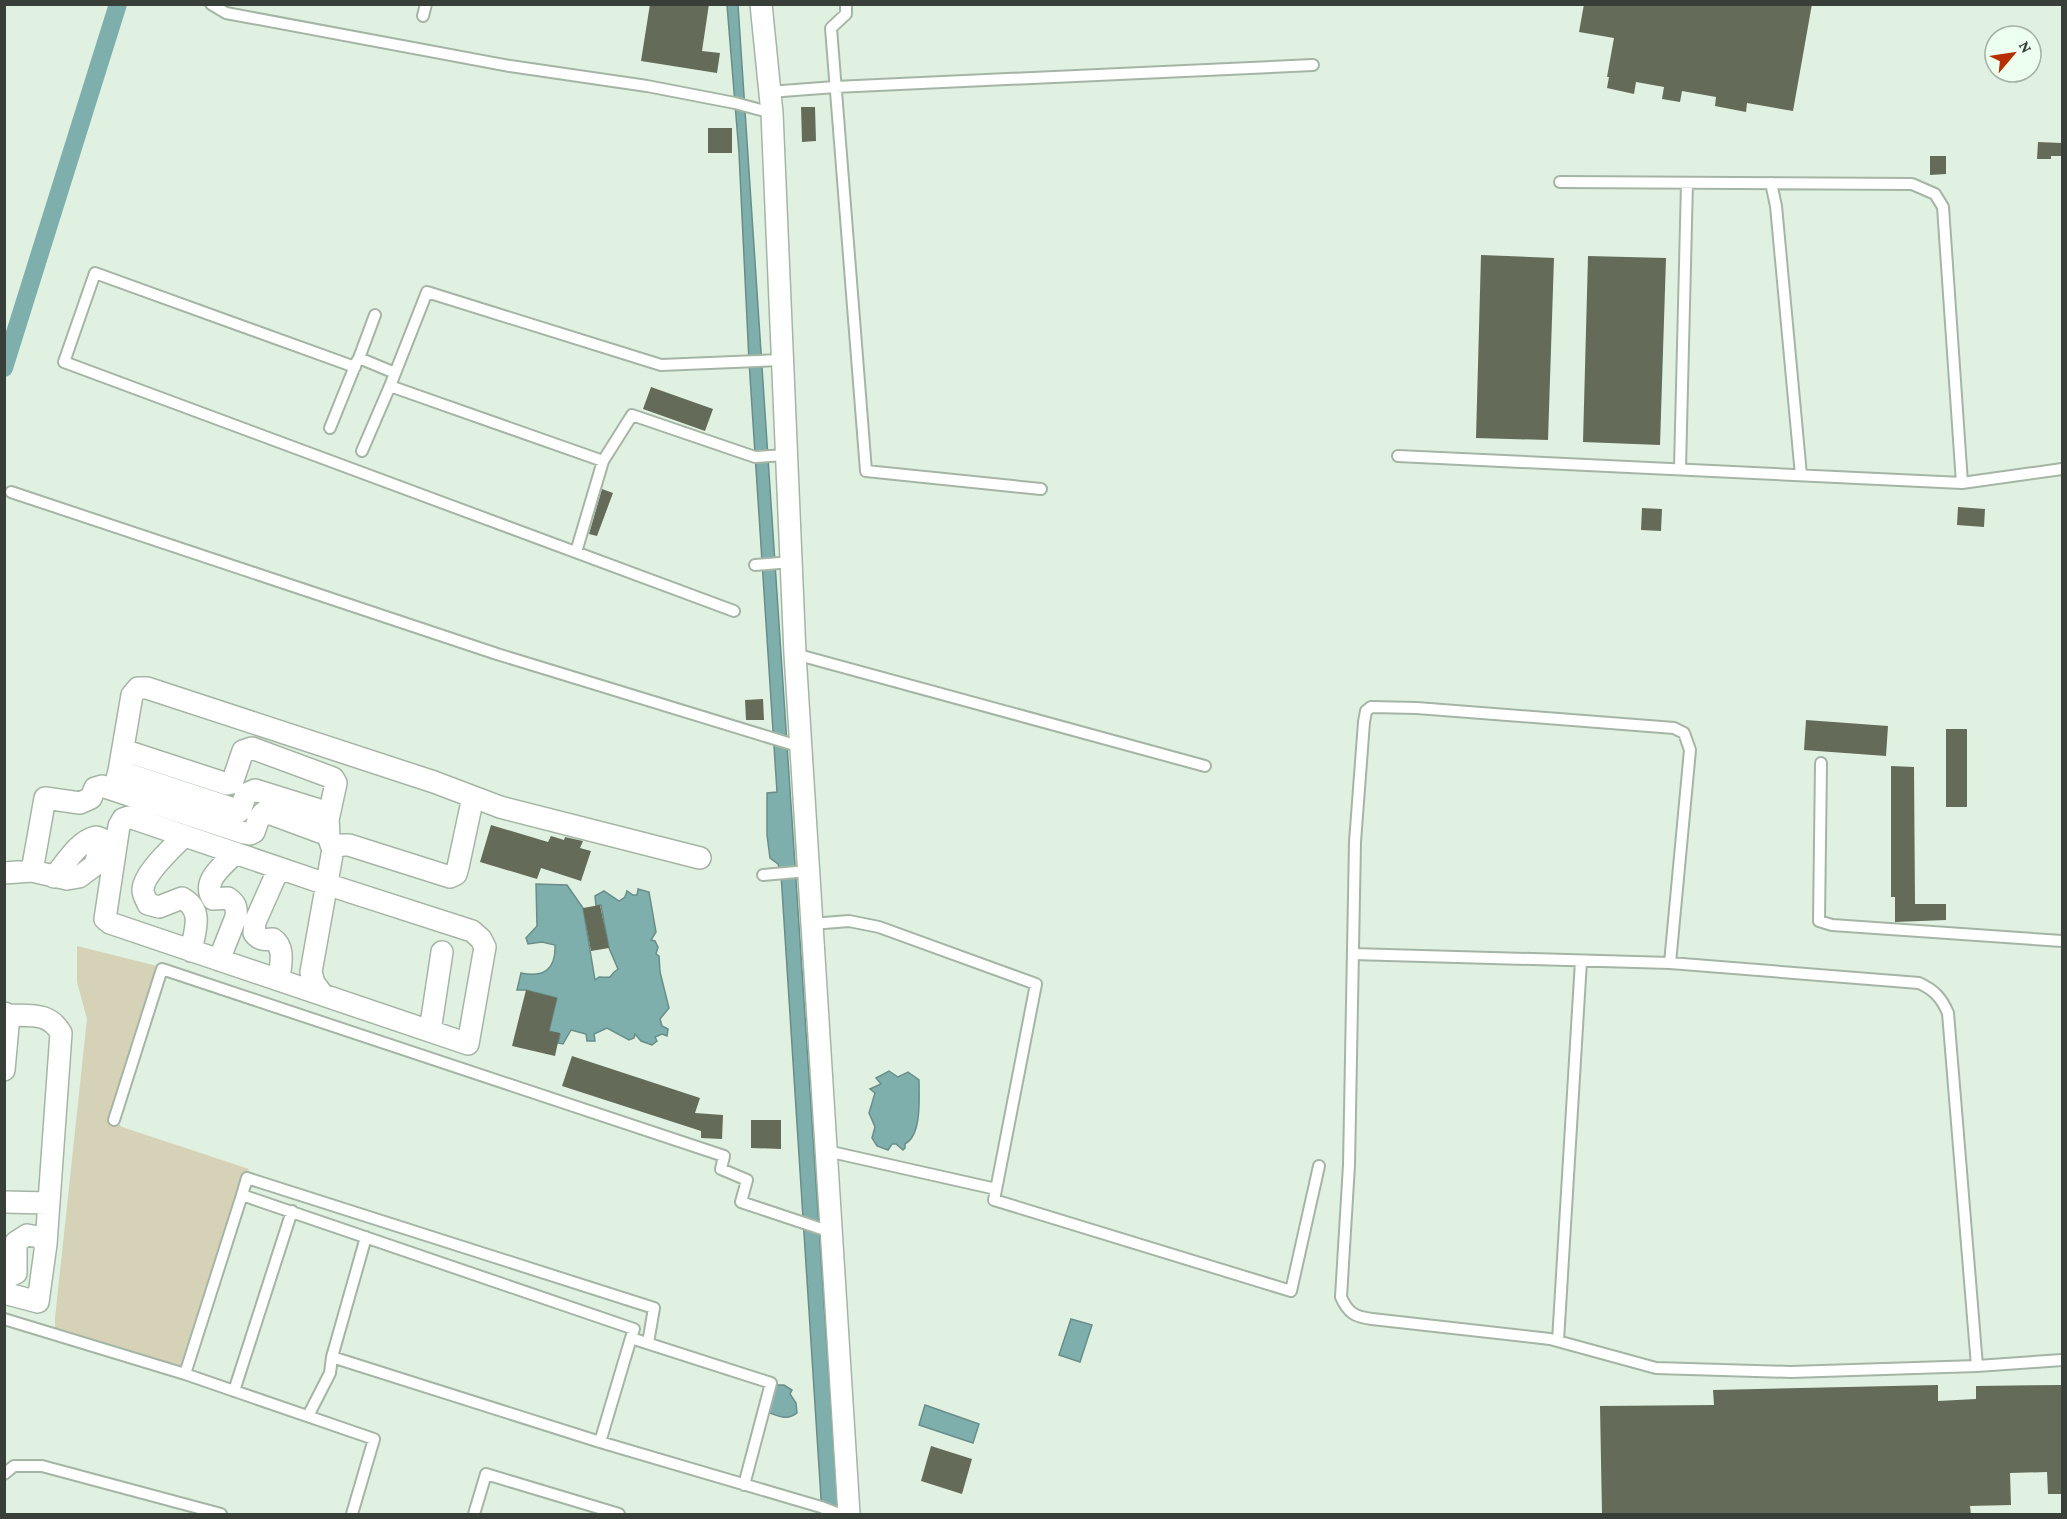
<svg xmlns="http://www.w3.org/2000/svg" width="2067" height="1519" viewBox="0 0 2067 1519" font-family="'Crimson Pro',serif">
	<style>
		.green { fill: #d5d2b7 }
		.water { fill: #7eafac; stroke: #698d89; stroke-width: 1.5 }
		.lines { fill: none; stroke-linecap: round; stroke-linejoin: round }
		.canal { stroke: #7eafac; stroke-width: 18 }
		.building { fill: #656b59 }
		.lane-casing { stroke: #a5b5a5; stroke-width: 14 }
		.street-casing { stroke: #a5b5a5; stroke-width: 24 }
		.lane { stroke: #fff; stroke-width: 10 }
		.street { stroke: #fff; stroke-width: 21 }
	</style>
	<rect width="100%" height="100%" fill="#e0f1e1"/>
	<path class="green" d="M77 946 165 968 114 1120 122 1127 249 1169 185 1374 55 1333V1318L87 1019 77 982Z"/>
	<path class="water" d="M727 5H738L838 1514H822L781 874 778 864 770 858 767 835V793L777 792 749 361 739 153Z
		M536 884 567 885 583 908 595 980 599 977C617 978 606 977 618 969L609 948 601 905 596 906 595 896 604 891 619 901 625 897 627 891 633 895H637L638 889 649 892 656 932 651 940 655 941 658 947 656 954 659 956 660 972 669 1008 660 1019 662 1026 668 1029 667 1036 662 1034 655 1037 657 1041 652 1045 641 1041 635 1034 634 1038 629 1040 607 1028 594 1034 595 1041H587L586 1034 571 1030 563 1044 558 1043 560 1034 549 1031 557 998 526 990H517L521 973C544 978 556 969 555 945L542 942 528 944 526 938 537 926Z
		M889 1071 898 1077 908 1072 919 1080C919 1098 922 1135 905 1144V1148L903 1150 896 1144H892L888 1150 877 1146 872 1138 875 1127 869 1113 875 1093 870 1089 881 1084 876 1078Z
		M1071 1319 1092 1325 1080 1362 1059 1355Z
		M776 1385H784L792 1390 790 1394 796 1403 797 1413C787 1421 779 1416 767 1412Z
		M925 1405 979 1424 973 1443 919 1425Z"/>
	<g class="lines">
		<path class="canal" d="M4 368 118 4"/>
	</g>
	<path class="building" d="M650 4H709L702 51 720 53 717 73 641 61Z
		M1584 4H1812L1793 111 1747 103 1746 112 1715 106 1716 97 1682 91 1680 102 1662 99 1664 87 1636 82 1634 94 1607 88 1609 77H1607L1614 38 1579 32Z
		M801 107H815L816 141 802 142Z
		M708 128H732V153H708Z
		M2038 142 2062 143V156H2051V159H2037Z
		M1930 156H1946V174L1930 175Z
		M1481 255 1554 258 1548 440 1476 438Z
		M1588 256 1666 258 1660 445 1583 442Z
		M651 387 713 409 705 431 643 409Z
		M602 489 613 493 597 536 589 534Z
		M1958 507 1985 509 1984 527 1957 525Z
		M1642 508 1662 509 1661 531 1641 530Z
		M763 699 764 720H746L745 700Z
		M1806 720 1888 726 1886 756 1804 750Z
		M1946 729H1967V807H1946Z
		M1891 766 1914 767 1915 904H1946V920L1895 922V897H1891Z
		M491 825 548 842 551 836 564 840 565 837 583 841 580 848 591 851 581 881 541 868 537 879 480 862Z
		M600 905 609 948 591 951 583 908Z
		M526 990 557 998 549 1031 560 1033 555 1056 512 1046Z
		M572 1056 700 1098 695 1113 723 1115 722 1139 701 1138V1131L562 1086Z
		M751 1120H781V1149L751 1148Z
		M1938 1385V1401L1976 1399V1386L2062 1385V1494H2048L2047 1472 2010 1473 2011 1505 1970 1506 1971 1515H1602L1600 1406 1714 1405 1713 1390Z
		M931 1446 972 1459 962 1494 921 1481Z"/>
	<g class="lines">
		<g class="lane-casing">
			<path id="lane" d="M211 4 226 13 510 66 647 86 735 103 772 113
				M846 4V14L831 28 866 471 1041 489
				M423 16 426 4
				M769 92 835 87 1313 65
				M1560 182 1912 184 1935 194 1943 207 1962 483
				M1771 183 1776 206 1801 475
				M375 315 359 358 395 373
				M781 360 661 365 427 292 390 386 603 461 632 415 755 457 786 455
				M355 367 95 273 64 362 734 611
				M330 428 357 361
				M362 451 390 386
				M1398 456 1962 483 2062 469
				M1680 468 1687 183
				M11 492 497 654 801 747
				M576 552 603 461
				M755 565 791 562
				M795 654 1205 766
				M1821 763 1819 921 1832 925 2062 941
				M763 875 808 871
				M811 924 849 921 879 927 1036 984 994 1200 1291 1291 1319 1166
				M1353 954 1670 963 1919 983C1934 990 1941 997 1948 1013L1977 1366
				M1670 963 1690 750 1684 733 1674 728 1417 708 1371 707 1366 711 1364 722 1355 842 1349 1165 1341 1297C1348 1313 1355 1317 1372 1319L1550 1339 1656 1368 1791 1372 1977 1366 2062 1360
				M114 1120 162 969 724 1156 721 1169 747 1180 741 1202 831 1232
				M827 1151 996 1189
				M242 1195 247 1178 654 1308 648 1343
				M4 1319 185 1374
				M1558 1341 1581 961
				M332 1357 366 1237
				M234 1391 292 1211
				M308 1416 330 1373 332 1357 600 1442 821 1507 839 1514
				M600 1442 631 1338 771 1383 744 1485
				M4 1474 14 1466H42L221 1514
				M352 1514 374 1439 185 1374 242 1195 634 1329 631 1338
				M474 1514 486 1474 619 1514"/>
		</g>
		<g class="street-casing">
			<path id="street" d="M761 4 772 113 795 654 849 1514
				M123 750 227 784 232 783 243 751 252 748 333 778 336 783 328 820
				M119 771 114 790 244 833 250 834 254 832 259 818 263 813 271 814 328 835
				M129 817 326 884 472 931 481 939 485 947 468 1044 110 923 105 919 119 826 123 819Z
				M184 836C173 847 143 874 143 890 143 895 146 899 148 904L159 907 182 898C204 910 195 930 191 951
				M333 849C322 830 338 820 316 809L255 790 246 794 240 811 119 771 132 695 138 688H147L434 782 500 807 700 858
				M32 871 67 879 79 877 95 865 102 839 96 837C78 841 66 863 54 877
				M4 873 32 871 45 798 80 803 91 798 95 788 102 786 114 790
				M219 960 236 917C237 907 236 904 228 898L213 899C201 881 223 866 235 853
				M279 980C280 966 286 948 273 939 264 940 259 940 254 933L255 922 279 868
				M323 995 314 983 311 972 333 849 341 845H349L450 877 456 874 458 867 473 797
				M4 1013 9 1015 4 1070
				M9 1015C31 1016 49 1012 61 1033L46 1244
				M430 1031 442 952
				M4 1202 49 1203
				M4 1275 9 1276 16 1273V1242L27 1235 39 1237 46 1244 38 1302 4 1293"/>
		</g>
		<use href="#lane" class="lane"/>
		<use href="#street" class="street"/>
	</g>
	<rect width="2067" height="1519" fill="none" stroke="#383f38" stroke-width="12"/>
	<g transform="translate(2013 54) rotate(61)"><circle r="28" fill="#edffee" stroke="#a5b2a5" stroke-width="1.5"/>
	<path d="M0-4.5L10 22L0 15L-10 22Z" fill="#b72e00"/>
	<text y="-9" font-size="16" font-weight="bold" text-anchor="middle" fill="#383f38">N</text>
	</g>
</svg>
